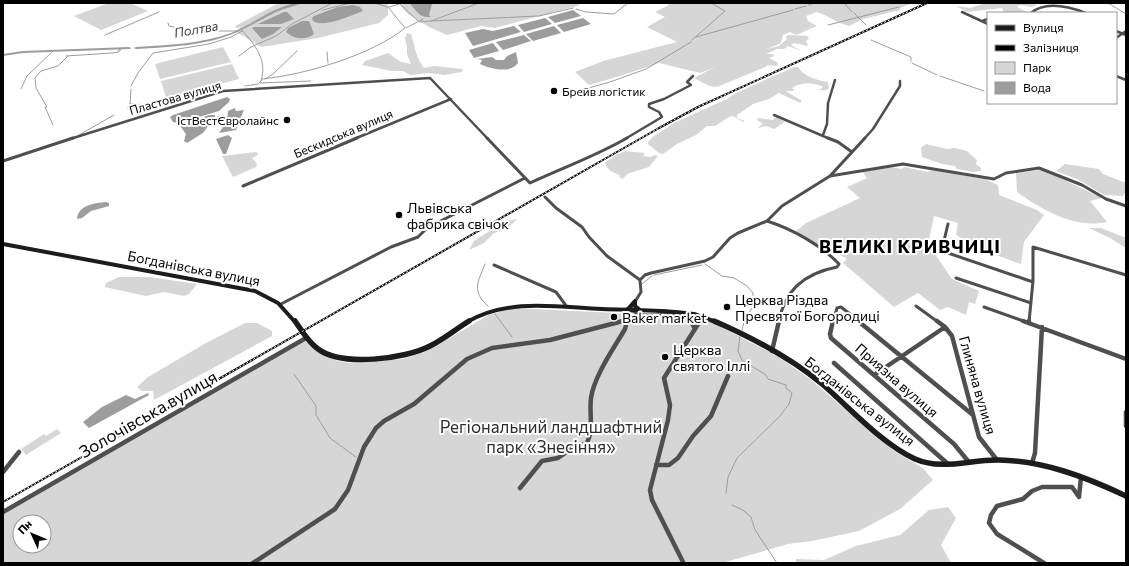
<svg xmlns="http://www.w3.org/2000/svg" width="1129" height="566" viewBox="0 0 1129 566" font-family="Commissioner,sans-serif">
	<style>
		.green { fill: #d6d6d6; fill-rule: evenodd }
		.water { fill: #9d9d9d }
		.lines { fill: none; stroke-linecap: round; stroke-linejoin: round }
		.stream { stroke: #9d9d9d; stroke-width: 1 }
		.river { fill: #9d9d9d; fill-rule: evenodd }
		.minor-far2 { stroke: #4f4f4f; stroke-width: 2.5 }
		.minor-far1 { stroke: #4f4f4f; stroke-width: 3 }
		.minor { stroke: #4f4f4f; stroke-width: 4.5 }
		.secondary-far1 { stroke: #1c1c1c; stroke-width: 4 }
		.secondary { stroke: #1c1c1c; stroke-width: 5.5 }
		.rail-casing { stroke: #000; stroke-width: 2 }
		.rail { stroke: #fff; stroke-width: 1; stroke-dasharray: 2; stroke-linecap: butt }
		.poi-dot { fill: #000; stroke: #fff; stroke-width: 1.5 }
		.labels { text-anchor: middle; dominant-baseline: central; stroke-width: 4; stroke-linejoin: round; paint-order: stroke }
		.far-poi-label { font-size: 12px; fill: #000; stroke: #fff; text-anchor: start }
		.far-street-label { font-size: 12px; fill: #000; stroke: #fff }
		.far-water-label { font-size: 13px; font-style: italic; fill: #3e3e3e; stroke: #fff }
		.poi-label { font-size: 14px; fill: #000; stroke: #fff; text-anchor: start }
		.street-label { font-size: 14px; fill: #000; stroke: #fff }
		.near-street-label { font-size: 17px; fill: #000; stroke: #fff }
		.near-park-label { font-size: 17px; fill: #2d2d2d; stroke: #fff }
		.district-label { font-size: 18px; font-weight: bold; letter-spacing: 1px; fill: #000; stroke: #fff }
	</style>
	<rect width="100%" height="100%" fill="#fff"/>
	<path class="green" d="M109 3H130L148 11 101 30 74 16Z
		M279 3H388V15L379 23 318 38 261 47 235 31 241 27 236 28 235 26Z
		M407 3H576L580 5 495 28 481 26 447 35 429 27 408 14 400 5Z
		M668 3H913L900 8V10L863 19 849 26C837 23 829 16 817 12L806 16 808 21 817 26 796 35 790 32 783 35 781 43 767 49 779 46 787 39 786 36 789 35 807 36 809 38 806 41 808 46 794 43 791 45 801 51 788 46 784 49H777L766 54H773L774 56 769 58 778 63V64L776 66 768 65 765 67 717 87 709 86 694 78 715 67 700 73 659 63 620 76 589 85 575 72 603 61 677 42 647 27 665 17 655 12 669 5Z
		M986 3H1039L1032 7 1020 5 1017 7 1029 13H1004L1002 8 967 12 956 6 970 8Z
		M407 33 411 34C416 48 414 54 424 68L434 66 463 69 462 72 444 75 428 73 410 75 403 71H392L362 65 365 61 388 53 401 62 411 64 407 54V47L405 38Z
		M223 47 231 62 160 79 155 64Z
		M232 64 239 79 166 98 161 81Z
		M794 67H798C804 77 817 80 828 82L829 88C826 92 821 90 816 89H821L823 87C813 82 801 82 792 88L794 90 793 91H786L802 101 800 103 779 93 769 99 753 104 737 115V118L745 121 743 122 733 116 729 117 715 126H707L696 135 677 144 663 154 659 153 648 144V142L654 136 674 123 727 99 736 93Z
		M776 117 785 122 774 129 766 126 757 128 763 124 757 120 758 118 773 120Z
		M926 144 947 149 955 148 967 151 977 160 976 164 981 168V171L973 172 957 169 955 166 942 164 922 157 921 148Z
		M625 151 645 153 643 156 651 157 654 155 658 156 649 167 627 174 623 179 619 177 620 175C613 173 607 170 605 163L616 155Z
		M257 152 258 155 252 158 257 164 256 167 233 177 222 156Z
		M1065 164 1099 169 1103 174 1126 183V192L1123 196 1104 195 1077 179 1056 171Z
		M890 167 902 169 904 167 928 172 932 170 985 179 998 185 999 195 1037 210 1044 215 1024 242 1021 264 982 250 956 235 958 223 934 216 928 244 952 279 979 291 975 304 969 302 966 315 948 307 940 310 918 293 894 307 843 263 847 259 831 249 827 253 794 233 806 223 860 198 847 187 867 178 862 171Z
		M1039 170 1054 175 1102 198 1090 201 1107 222C1075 229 1042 210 1017 192L1016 173Z
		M517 219 508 228 494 233 484 243 469 250 474 241 505 221Z
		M1089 228H1101L1126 238V248L1110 238Z
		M119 277H150L197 284 189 294 184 296 164 292 146 296 105 287 106 283Z
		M514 308 615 313 640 317H693L711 322 777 356 810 379 894 451 923 468 933 480 900 509 859 531 812 541 788 544 722 563H3V514L305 341 319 353 338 361 349 363 402 359 425 352 489 315ZM20 522H44V546H20Z
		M245 323H257L272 331V336L154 400 153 391H142L137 387 148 377 206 343Z
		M57 429 61 433 26 455 21 449 44 434 46 436Z
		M948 507 956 518 941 545 951 563H796V559L824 560 856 546 900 535 929 510Z"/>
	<path class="water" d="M414 3H439L432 4 429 15 431 17C419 18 418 12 410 4Z
		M353 5 360 7 363 11C349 16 326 28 313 21L312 18 314 16 338 7Z
		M573 10 581 16 555 23 548 17Z
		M284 12H287L294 19 281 24H258Z
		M545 18 552 24 524 32 518 25Z
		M583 18 591 24 564 32 557 25Z
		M302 21H309L314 34C305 41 294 39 286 32L288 28Z
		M514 26 521 32 473 46 465 33 483 29 493 31Z
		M554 26 561 33 533 41 526 34Z
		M254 27H282L273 34 262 39 252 28Z
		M524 35 531 41 503 50 496 42Z
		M493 43 499 51 474 58 469 50Z
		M516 52 518 63C511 74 490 69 480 64L482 60 477 59 492 57 496 60H504L507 56Z
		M227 97 230 99 229 102 219 111 179 123 173 122 170 117 173 115Z
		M235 108 236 111 244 110 241 117 243 118 242 121 239 122 236 130 219 133 227 121 228 111Z
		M209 115H215V117L203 133 187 143 184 141 186 134 180 126Z
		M228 135 232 138 226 154H223L216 139Z
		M106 202 109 203V206L91 211 82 218 77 219C78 205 95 203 106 202Z
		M148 393 149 395 89 428 83 422 102 407 126 395 135 399Z"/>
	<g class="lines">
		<path class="stream" d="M399 3 419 22 431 21 479 3
			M844 3 852 12
			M1108 3 1126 14
			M809 5 816 3
			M389 7 403 3
			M576 9 586 12 614 14 628 3
			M795 9 806 6
			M323 10 350 3
			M854 13 866 25
			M431 21 539 16 573 8
			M168 23 169 26 187 30
			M828 25 899 7
			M406 28 423 19
			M241 29C255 45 269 61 260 83L311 81
			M192 31H238
			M105 35 159 12
			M696 37 793 10
			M692 40 725 11 711 3
			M871 40 911 57V61
			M118 51 121 48
			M327 52 328 63
			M66 56 112 53 119 52 122 48
			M239 56 251 47 276 36 292 24 332 3
			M912 63 937 75
			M940 76 984 91
			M262 79C304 75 372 55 405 28L388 7 374 3
			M265 79 273 74 297 51
			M131 86 138 73 153 53 209 44 231 37 242 31
			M245 86 258 84 262 80
			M21 89 27 76 53 51
			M578 91 610 82 646 69 691 42
			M130 104 155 105 159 108
			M128 108 130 104 131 89
			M53 125 45 107H47L36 88 35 78 41 71 58 66 68 56
			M79 135 114 115
			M485 264C478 282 471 291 488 306
			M705 264 722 276 734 278 747 286 753 293V305
			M654 275 702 265
			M642 284 652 276
			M495 314 512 337
			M742 330 744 322 752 308
			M294 374 316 406V415L330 438 356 457
			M726 493 728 477 737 458 780 416 789 404 792 393 786 388V385L768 379 766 375 742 360 738 351 740 336
			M732 505 743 510 751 517 755 530 777 563"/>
		<path class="river" d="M295 3H302C294 7 284 8 276 12 262 19 249 27 235 33 204 46 169 47 136 49L134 48 136 47C168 45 200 44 231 33 253 24 272 8 295 3Z
			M129 47 131 48 130 49 23 53 3 56V54L23 51Z"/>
		<path class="minor-far2" d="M962 12 988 24
			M1031 13C1046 0 1070 7 1086 13
			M982 21 988 19
			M1116 31 1126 35
			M1116 38 1126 31
			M1116 76 1126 80
			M774 115 830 139
			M823 135 827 124 828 103 835 80
			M70 139 223 91 430 78 488 139
			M354 139 451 99
			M625 139 662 117 659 112 649 107V104L664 99 691 85 687 82 693 76
			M864 139 873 129 900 86V81"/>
		<path class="minor-far1" d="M487 138 530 183C562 168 596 156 627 138
			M828 138 838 142 852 152
			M3 161 73 138
			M830 176 903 164 994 179 1006 173 1039 168 1082 185 1106 199 1126 206
			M243 186 357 138
			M545 197 556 208 582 227 589 237 607 256 640 280
			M767 221C792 229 821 245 839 264L837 267C806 273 784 290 779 322
			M948 224 942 249 945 252 1033 282
			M494 265 556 292 567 307
			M956 278 1031 303
			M640 280 645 275 651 273 705 261 713 257 730 238 738 233 767 221 782 206 830 176 865 138
			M281 304 391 247 418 237 427 228 525 178
			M916 306 938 322
			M984 307 1026 322
			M631 310C649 323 675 305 692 322
			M620 322 627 320 633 305 641 292 640 280
			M627 322V320
			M699 322 703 316
			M833 322 837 308 841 307 860 322
			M1029 322 1033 281V247L1126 275"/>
		<path class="minor" d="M691 321 695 329
			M833 321 830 334 831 338 954 444 968 461
			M858 321 973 415
			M937 321 945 327 952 336 979 437 997 460
			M1023 321 1126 359
			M1029 323V321
			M772 351 779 321
			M834 363 948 464
			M874 375 945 327
			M1126 412V426
			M1032 463 1035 453 1042 327
			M656 465H669L678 458 693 436 711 416 728 376
			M3 472 19 452
			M520 488 542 461 558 458 574 447 587 443C594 429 589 413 591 398 594 376 614 348 625 329L627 321
			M3 512 306 338
			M683 562 652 500 650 490 668 420 670 405 664 378 700 321
			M253 563 335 509 348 490 364 447 376 428 384 421 414 404 467 359 492 348 550 340 623 321
			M1044 563 997 534 989 523 991 515 997 506 1023 499 1032 491 1042 487H1072L1079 497 1081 477"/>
		<path class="secondary-far1" d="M3 244 255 291 278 303 295 322
			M625 310 628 309 635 301V306L640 310
			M467 322C509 298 556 307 602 309 627 310 651 310 676 312L694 314 716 322"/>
		<path class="secondary" d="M295 321C302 331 308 342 318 349 342 367 405 359 430 346 444 339 456 329 469 321
			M714 321C751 337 790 358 821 383 849 407 882 444 915 459 943 471 971 459 999 460 1044 461 1086 477 1126 496"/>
		<g class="rail-casing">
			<path id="rail" d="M3 502 659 128 698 107 927 3"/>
		</g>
		<use href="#rail" class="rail"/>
	</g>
	<g class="poi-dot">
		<circle cx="554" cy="91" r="4"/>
		<circle cx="287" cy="120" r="4"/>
		<circle cx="399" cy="215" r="4"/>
		<circle cx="727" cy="307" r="4"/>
		<circle cx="614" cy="317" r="4"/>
		<circle cx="665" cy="357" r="4"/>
	</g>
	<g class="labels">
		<g class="far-poi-label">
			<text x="562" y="91">Брейв логістик</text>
			<text x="279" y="120" text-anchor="end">ІстВестЄвролайнс</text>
		</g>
		<g class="far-street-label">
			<text transform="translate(175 97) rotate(-16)">Пластова вулиця</text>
			<text transform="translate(343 133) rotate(-23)">Бескидська вулиця</text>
		</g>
		<g class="far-water-label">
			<text transform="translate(196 29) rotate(-10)">Полтва</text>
		</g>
		<g class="poi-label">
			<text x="407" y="207">Львівська<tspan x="407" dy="16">фабрика свічок</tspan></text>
			<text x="735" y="299">Церква Різдва<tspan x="735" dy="16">Пресвятої Богородиці</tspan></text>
			<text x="622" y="317">Baker market</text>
			<text x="673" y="349">Церква<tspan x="673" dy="16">святого Іллі</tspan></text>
		</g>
		<g class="street-label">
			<text transform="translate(194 268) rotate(11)">Богданівська вулиця</text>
			<text transform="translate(897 380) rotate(41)">Приязна вулиця</text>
			<text transform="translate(978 385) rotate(74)">Глиняна вулиця</text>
			<text transform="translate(860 401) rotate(38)">Богданівська вулиця</text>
		</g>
		<g class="near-street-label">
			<text transform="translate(148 414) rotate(-30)">Золочівська вулиця</text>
		</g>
		<g class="near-park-label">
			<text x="551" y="426">Регіональний ландшафтний<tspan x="551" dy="20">парк «Знесіння»</tspan></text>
		</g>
		<g class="district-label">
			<text x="910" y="246">ВЕЛИКІ КРИВЧИЦІ</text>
		</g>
	</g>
	<rect width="1129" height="566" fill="none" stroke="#000000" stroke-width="8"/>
	<rect x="987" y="12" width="130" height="92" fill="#ffffff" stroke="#999999"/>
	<rect x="995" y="25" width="20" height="6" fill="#1c1c1c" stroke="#999999"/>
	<text x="1023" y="32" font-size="12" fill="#000000">Вулиця</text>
	<rect x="995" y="45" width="20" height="6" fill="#000000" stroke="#999999"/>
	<text x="1023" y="52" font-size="12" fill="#000000">Залізниця</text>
	<rect x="995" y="62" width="20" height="12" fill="#d6d6d6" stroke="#999999"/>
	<text x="1023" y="72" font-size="12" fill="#000000">Парк</text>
	<rect x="995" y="82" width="20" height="12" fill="#9d9d9d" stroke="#999999"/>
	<text x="1023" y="92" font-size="12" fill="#000000">Вода</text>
	<g transform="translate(32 534) rotate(314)"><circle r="19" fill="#ffffff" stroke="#999999"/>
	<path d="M0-3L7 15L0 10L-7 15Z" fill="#000000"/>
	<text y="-6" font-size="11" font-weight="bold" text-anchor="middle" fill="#000000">Пн</text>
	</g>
</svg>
